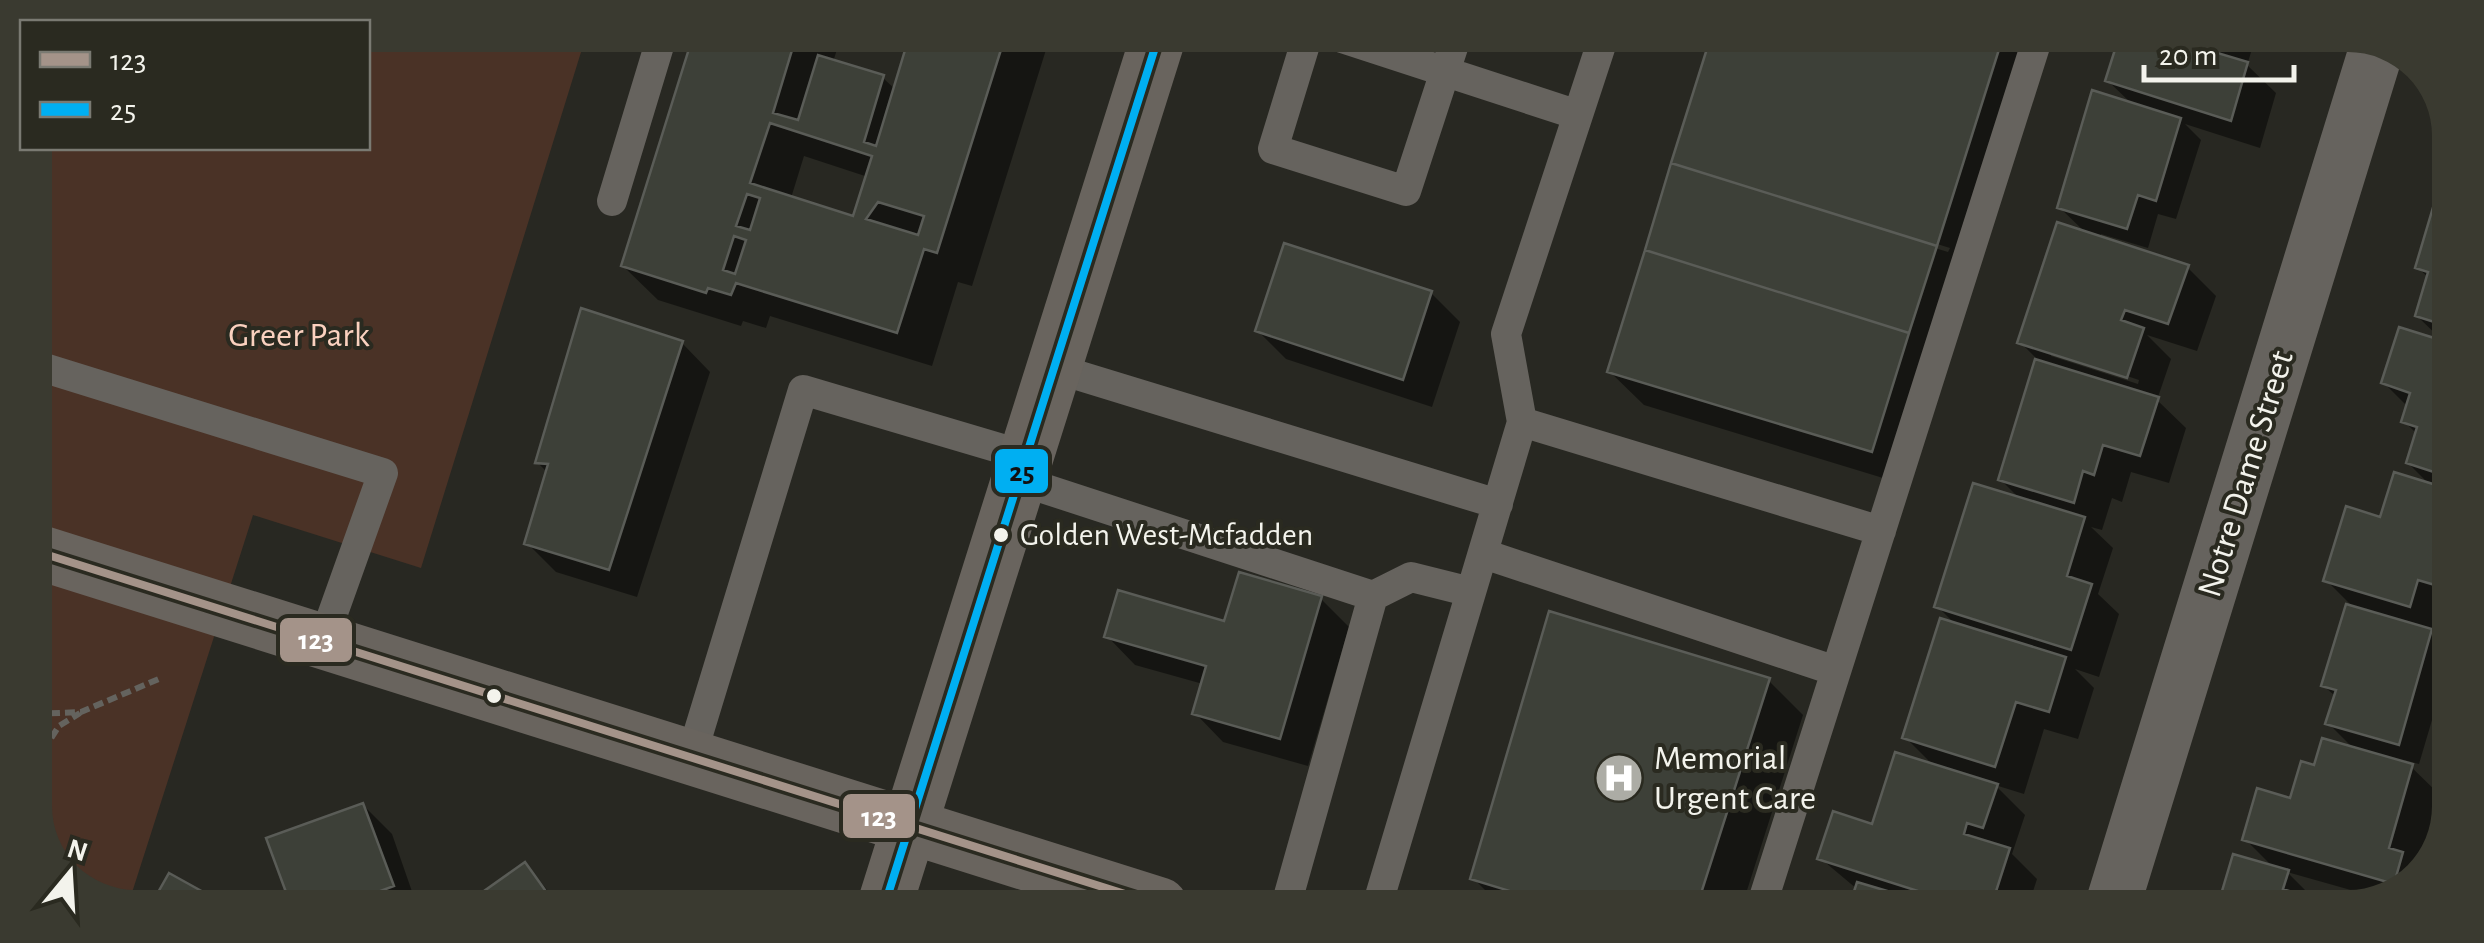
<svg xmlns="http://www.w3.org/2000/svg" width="2484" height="943" viewBox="0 0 2484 943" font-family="'Alegreya Sans',sans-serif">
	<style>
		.green { fill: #4a3226 }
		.shadow { fill: #0007; fill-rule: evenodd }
		.building { fill: #3d4038; stroke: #5a5c57; stroke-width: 2.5; fill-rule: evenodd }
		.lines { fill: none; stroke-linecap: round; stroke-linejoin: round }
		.path { stroke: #64635e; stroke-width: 6; stroke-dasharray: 10 5; stroke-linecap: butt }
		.lane { stroke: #66635e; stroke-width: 30 }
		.street { stroke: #66635e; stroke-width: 55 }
		.secondary { stroke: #69645e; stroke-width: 55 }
		.bus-1-casing { stroke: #2a2a20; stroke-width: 15 }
		.bus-2-casing { stroke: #2a2a20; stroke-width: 15 }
		.bus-1 { stroke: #a49389; stroke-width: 8 }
		.bus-2 { stroke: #00aff2; stroke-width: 8 }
		.bus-dot { fill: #f3f3ec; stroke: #2a2a20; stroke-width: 4 }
		.labels { text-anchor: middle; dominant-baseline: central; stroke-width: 8; stroke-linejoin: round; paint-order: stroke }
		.bus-label { font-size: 32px; fill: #f3f3ec; stroke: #2a2a20; text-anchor: start }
		.park-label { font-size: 35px; fill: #fad1bf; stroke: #2a2a20 }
		.street-label { font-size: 35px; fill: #f3f3ec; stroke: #2a2a20 }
		.poi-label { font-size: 35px; fill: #f3f3ec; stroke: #2a2a20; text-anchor: start }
		.line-badge { stroke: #2a2a20; stroke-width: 4 }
		.badge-label { font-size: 28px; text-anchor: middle; font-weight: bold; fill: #fff }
		.pale-badge-label { font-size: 28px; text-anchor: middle; font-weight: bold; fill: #111 }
	</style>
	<rect width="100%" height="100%" fill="#282822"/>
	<path class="green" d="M368 36H586L421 568 253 515 129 902H103L56 869 35 814V148H368Z"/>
	<path class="shadow" d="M695 36 841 37 833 62 883 78 896 90 912 37H1050L972 286 958 282 932 366 770 316 766 328 743 321 741 326 658 300 623 266ZM804 156 868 177 855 219 791 198Z
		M1713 39 2047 40 1906 485 1644 405 1609 371ZM1712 174 1950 248 1948 252 1712 179Z
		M2120 40H2255L2247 65 2276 93 2260 148 2185 124 2201 140 2176 219 2158 214 2148 248 2101 234 2100 239 2187 267 2216 296 2197 351 2147 335 2171 359 2157 400 2186 428 2169 483 2131 472 2122 502 2112 498 2102 530 2091 527 2113 548 2098 594 2119 614 2099 677 2075 669 2094 688 2078 739 2044 729 2024 794 1995 785 2025 815 2012 854 2037 879 2028 907H1852L1857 889 1820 858 1874 827 1934 766 1905 737 1956 625 1937 606 2021 500 2000 479 2037 359 2020 342 2087 234 2059 207 2133 105 2108 81ZM2051 351 2139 380 2138 384 2051 356Z
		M2439 197 2448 200 2445 611 2437 638 2445 645V676L2419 764 2404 760 2440 795 2419 871 2404 891 2379 898 2287 872 2316 901 2220 908 2274 868 2245 839 2292 801 2316 768 2355 750 2328 723 2336 697 2324 686 2355 609 2326 580 2382 520 2432 487 2408 463 2417 434 2404 421 2408 407 2384 383 2446 344 2417 316 2429 278 2418 268Z
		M1431 293 1460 322 1432 407 1286 359 1257 330Z
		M682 343 710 372 637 597 556 572 527 543 548 473 538 463Z
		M1320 598 1349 627 1308 766 1223 742 1195 713 1203 684 1135 665 1107 636 1226 624Z
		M1768 680 1803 715 1742 906H1501L1473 878Z
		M363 805 392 834 416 903H293Z
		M525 865 560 904 471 903Z"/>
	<path class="building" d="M693 36 796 37 773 113 798 120 818 55 884 75 864 142 876 146 909 37H1005L937 253 924 249 897 333 736 283 731 295 708 288 706 293 621 266ZM770 123 872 156 853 216 750 183ZM747 194 760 198 750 230 736 226ZM878 202 924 216 918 235 866 219ZM734 236 746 240 735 274 723 270Z
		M1710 39 2002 40 1937 246 1671 163Z
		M2118 40H2218L2214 52 2248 62 2231 121 2105 81Z
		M2092 90 2181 118 2156 201 2138 195 2127 229 2057 208Z
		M1671 163 1937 246 1909 333 1645 250Z
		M2437 194 2448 197 2447 326 2415 316 2428 272 2415 268Z
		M2057 222 2189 265 2168 324 2125 310 2121 320 2144 328 2127 378 2017 343Z
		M1284 243 1432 291 1403 380 1255 331Z
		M1645 250 1909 333 1872 452 1607 372Z
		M581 308 683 341 609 570 524 544 548 464 535 463Z
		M2399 327 2447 342 2446 476 2406 463 2417 427 2401 422 2410 393 2381 383Z
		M2035 359 2159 397 2140 456 2103 445 2094 475 2083 471 2074 503 1998 480Z
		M2394 472 2446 488 2445 588 2418 580 2410 607 2323 581 2346 506 2380 517Z
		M1973 483 2085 517 2067 576 2092 584 2071 650 1934 607Z
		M1239 572 1322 596 1280 739 1192 714 1206 666 1104 637 1118 590 1224 621Z
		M2346 604 2432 629 2399 745 2325 724 2336 690 2321 686Z
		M1549 611 1770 678 1697 906H1559L1470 879Z
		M1940 618 2066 657 2049 712 2016 702 1995 767 1902 738Z
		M2322 738 2413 764 2389 848 2403 852 2394 884 2242 840 2257 788 2290 798 2301 761 2314 765Z
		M1895 752 1998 784 1983 828 1967 823 1964 834 2010 848 1991 907H1968L1817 859 1833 811 1872 824Z
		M363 803 394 886 348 903H290L266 838Z
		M2233 854 2289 870 2283 889 2344 908H2217Z
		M525 862 555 904 467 903Z
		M169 873 223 903H152Z
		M1857 882 1941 907H1849Z"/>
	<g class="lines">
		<path class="path" d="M35 714 81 712 161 678
			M35 763 59 726 80 713"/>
		<path class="lane" d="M1307 38 1273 149 1406 191 1456 38
			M1342 38 1578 115
			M612 201 662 36
			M35 365 383 473 323 641
			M1054 368 1498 504
			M1522 422 1881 531
			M1018 480 1373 596 1286 905
			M1484 554 1836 671
			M1373 596 1411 577 1471 592
			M691 757 803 390 1026 456
			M1377 906 1522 422 1506 334 1603 39
			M1761 907 2037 40"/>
		<path class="street" d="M2112 907 2379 41"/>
		<path class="secondary" d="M35 551 1160 905
			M885 904 1158 38"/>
		<g class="bus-1-casing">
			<path id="bus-1" d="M35 551 1160 905"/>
		</g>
		<g class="bus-2-casing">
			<path id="bus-2" d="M885 904 1158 38"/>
		</g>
		<use href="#bus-1" class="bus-1"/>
		<use href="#bus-2" class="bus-2"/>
	</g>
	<defs>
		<g id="hospital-disc" transform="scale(2.5)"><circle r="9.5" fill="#acaca5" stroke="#2a2a20"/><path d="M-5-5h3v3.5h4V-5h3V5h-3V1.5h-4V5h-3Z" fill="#fff"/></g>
	</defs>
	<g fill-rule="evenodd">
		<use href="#hospital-disc" x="1619" y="778"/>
	</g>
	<g class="bus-dot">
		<circle cx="1001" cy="535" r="9"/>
		<circle cx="494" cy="696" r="9"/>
	</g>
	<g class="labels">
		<g class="bus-label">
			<text x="1020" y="535">Golden West-Mcfadden</text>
		</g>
		<g class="park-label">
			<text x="299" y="335">Greer Park</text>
		</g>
		<g class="street-label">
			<text transform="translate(2246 474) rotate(-73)">Notre Dame Street</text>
		</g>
		<g class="poi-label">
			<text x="1654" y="758">Memorial<tspan x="1654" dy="40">Urgent Care</tspan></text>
		</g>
	</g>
	<path d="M0 0H2484V943H0ZM136 52H2348A84 84 0 0 1 2432 136V806A84 84 0 0 1 2348 890H136A84 84 0 0 1 52 806V136A84 84 0 0 1 136 52Z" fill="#3a3a30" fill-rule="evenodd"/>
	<g class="line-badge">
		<rect x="993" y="447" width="57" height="48" rx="10" fill="#00aff2"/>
		<rect x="278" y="616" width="76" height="48" rx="10" fill="#a49389"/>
		<rect x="841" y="792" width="76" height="48" rx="10" fill="#a49389"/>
	</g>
	<g class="badge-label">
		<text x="316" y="649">123</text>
		<text x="879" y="826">123</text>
	</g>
	<g class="pale-badge-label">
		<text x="1022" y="481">25</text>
	</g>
	<rect x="20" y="20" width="350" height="130" fill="#2a2a20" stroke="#7a7a72" stroke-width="2.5"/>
	<rect x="40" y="52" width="50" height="15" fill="#a49389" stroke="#7a7a72" stroke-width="2.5"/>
	<text x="110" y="70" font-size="30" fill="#f3f3ec">123</text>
	<rect x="40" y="102" width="50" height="15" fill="#00aff2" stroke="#7a7a72" stroke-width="2.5"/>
	<text x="110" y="120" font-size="30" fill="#f3f3ec">25</text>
	<g transform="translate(70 873) rotate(18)" stroke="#2a2a20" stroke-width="8" paint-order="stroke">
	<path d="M0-8L18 38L0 25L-18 38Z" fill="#f3f3ec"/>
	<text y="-15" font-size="28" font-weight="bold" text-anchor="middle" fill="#f3f3ec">N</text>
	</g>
	<path d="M2144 65v15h150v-15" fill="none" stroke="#f3f3ec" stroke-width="5"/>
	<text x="2159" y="65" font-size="30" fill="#f3f3ec" stroke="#2a2a20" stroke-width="8" paint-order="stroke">20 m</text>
</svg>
